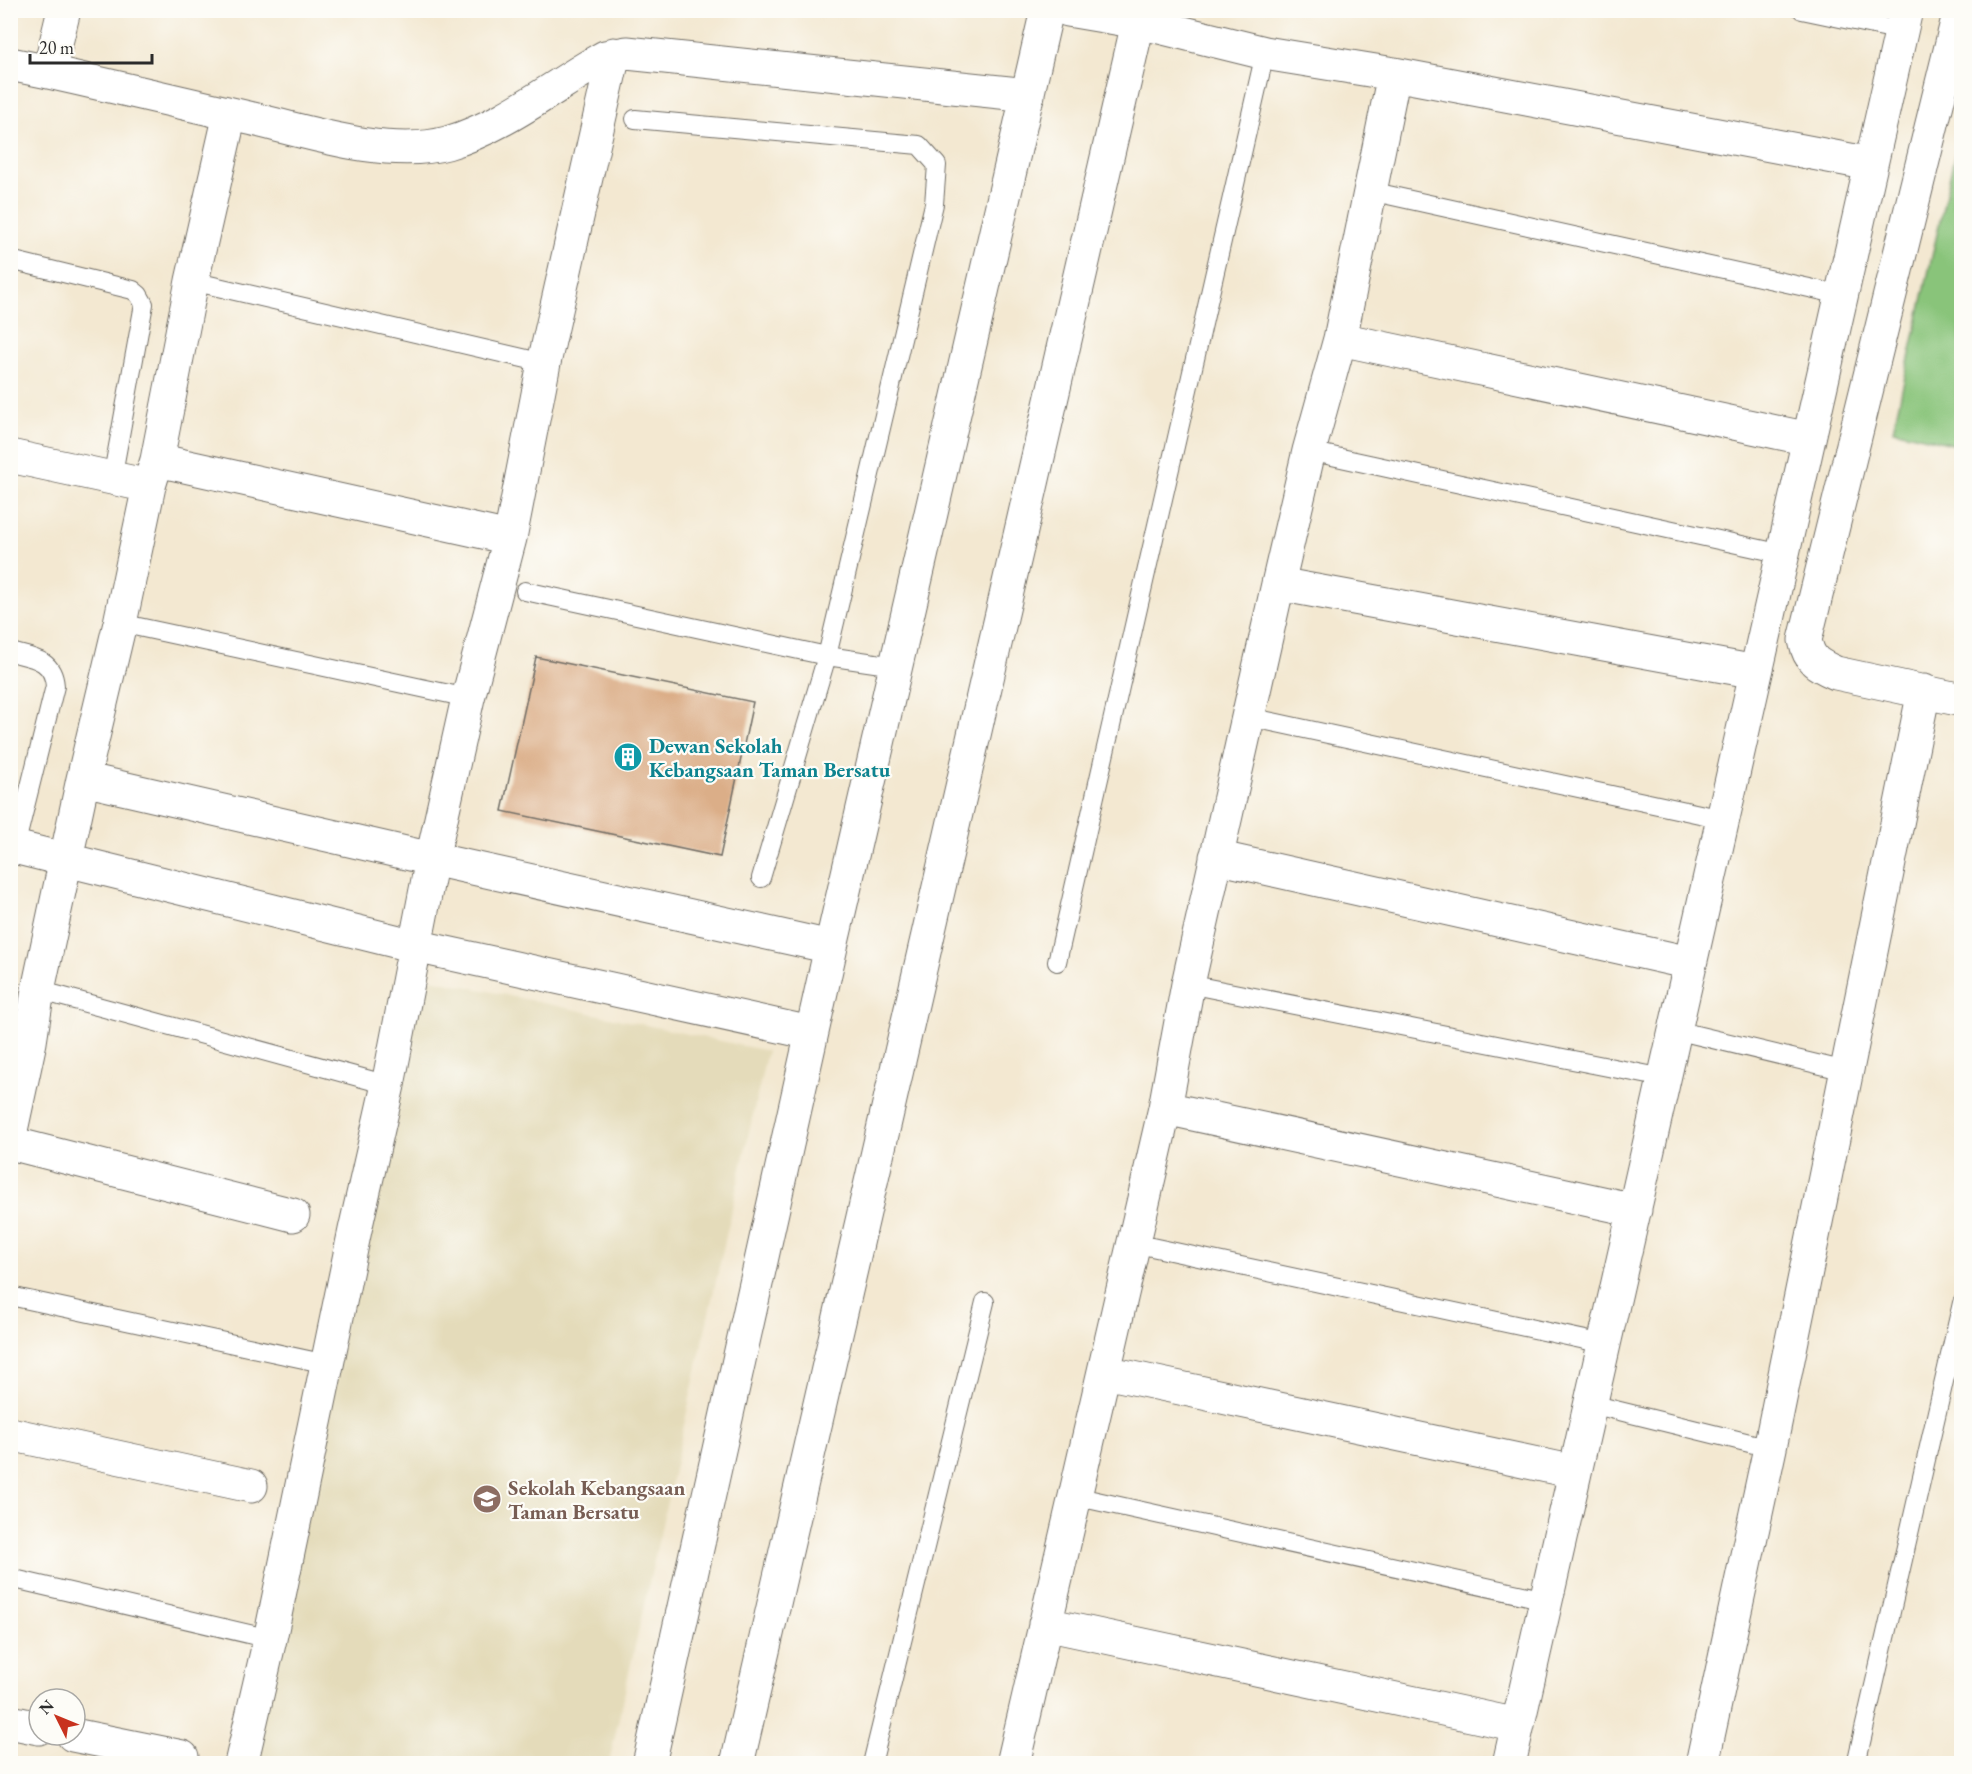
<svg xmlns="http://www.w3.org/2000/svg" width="1972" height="1774" viewBox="0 0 1972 1774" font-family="'EB Garamond',serif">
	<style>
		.built { fill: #e4dbba }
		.green { fill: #89c47a; stroke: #5a7852; stroke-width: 1.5 }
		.building { fill: #dbae88 }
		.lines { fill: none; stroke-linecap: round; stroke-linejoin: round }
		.service-casing { stroke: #716d65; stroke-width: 20 }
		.minor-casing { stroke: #716d65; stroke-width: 35 }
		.service { stroke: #fff; stroke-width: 18 }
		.minor { stroke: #fff; stroke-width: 33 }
		.labels { text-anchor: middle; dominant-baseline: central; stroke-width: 4.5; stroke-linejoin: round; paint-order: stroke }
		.culture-label { font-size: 21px; font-weight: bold; fill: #0d838f; stroke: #fdfcf7; text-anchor: start }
		.education-label { font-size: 21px; font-weight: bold; fill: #785e54; stroke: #fdfcf7; text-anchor: start }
	</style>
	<rect width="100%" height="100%" fill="#fdfcf7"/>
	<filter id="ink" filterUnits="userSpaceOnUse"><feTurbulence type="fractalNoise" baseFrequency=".0167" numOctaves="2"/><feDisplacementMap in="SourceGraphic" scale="12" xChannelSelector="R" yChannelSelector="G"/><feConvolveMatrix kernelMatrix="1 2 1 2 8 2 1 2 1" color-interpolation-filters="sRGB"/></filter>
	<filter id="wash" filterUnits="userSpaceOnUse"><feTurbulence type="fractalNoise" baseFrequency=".008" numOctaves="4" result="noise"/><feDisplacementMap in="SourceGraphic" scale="24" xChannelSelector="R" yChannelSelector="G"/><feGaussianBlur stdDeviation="1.35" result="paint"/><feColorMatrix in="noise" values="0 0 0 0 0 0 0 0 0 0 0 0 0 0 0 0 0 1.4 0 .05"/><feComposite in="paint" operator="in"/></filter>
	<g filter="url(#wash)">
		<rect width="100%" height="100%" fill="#f3e8d1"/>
		<path class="built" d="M422 977 767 1051 609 1763 247 1764Z"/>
		<path class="green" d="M1961 127V446L1893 430Z"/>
		<g id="blocks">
			<path class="building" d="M536 657 753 702 720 857 502 811Z"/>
		</g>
	</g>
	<g filter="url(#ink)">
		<use href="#blocks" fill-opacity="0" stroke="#716d65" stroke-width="1.5"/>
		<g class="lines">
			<g class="service-casing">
				<path id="service" d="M1802 10 1902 31
					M635 119 919 145 937 165 934 204 827 656 761 878
					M1370 191 1841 295
					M10 260 133 290 139 295 144 304 112 479
					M192 281 544 363
					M1309 451 1783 554
					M525 591 827 656 895 666
					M120 623 468 698
					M10 652C33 658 53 659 55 686L15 847
					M1249 717 1723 819
					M1057 962 1265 53
					M1188 984 1664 1078
					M38 990 388 1085
					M1675 1030 1846 1071
					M1133 1243 1604 1344
					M10 1296 327 1364
					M1591 1404 1770 1448
					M1074 1496 1546 1600
					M10 1578 270 1639
					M872 1764 985 1302
					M1856 1764 1962 1303"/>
			</g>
			<g class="minor-casing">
				<path id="minor" d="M1068 10 1139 22 1265 53 1394 74 1871 164
					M1960 10 1805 640C1809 661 1818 665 1836 673L1962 700
					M10 64 49 72C116 87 183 103 249 118 307 132 389 159 447 143 497 129 546 92 591 65L605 57 627 53 1028 95
					M49 72 64 10
					M1340 339 1809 439
					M10 456 149 486
					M157 460 510 538
					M1278 584 1756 672
					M83 779 432 859 831 947
					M10 846 415 946 811 1033
					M1216 857 1690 963
					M1165 1108 1635 1210
					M10 1135 30 1042 38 990 83 779 120 623 149 486 157 460 192 281 230 114
					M10 1143 293 1215
					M1105 1372 1575 1472
					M10 1434 251 1486
					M1045 1624 1518 1725
					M10 1722 39 1728
					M73 1735 182 1757
					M241 1764 270 1639 355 1230 388 1085 432 859 468 698 510 538 544 363 614 54
					M649 1764 831 947 1047 10
					M737 1764 1141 10
					M1013 1764 1165 1108 1188 984 1278 584 1309 451 1340 339 1394 74
					M1509 1764 1906 10
					M1702 1764 1770 1448 1924 691"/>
			</g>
			<use href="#service" class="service"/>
			<use href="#minor" class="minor"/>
		</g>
	</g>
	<defs>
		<g id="building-disc" transform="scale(1.5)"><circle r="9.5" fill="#0f9aa8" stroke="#fdfcf7"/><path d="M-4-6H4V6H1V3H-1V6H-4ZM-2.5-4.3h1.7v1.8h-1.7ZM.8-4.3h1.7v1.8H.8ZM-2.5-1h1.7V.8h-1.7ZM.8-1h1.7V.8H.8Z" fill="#fff"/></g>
		<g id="school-disc" transform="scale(1.5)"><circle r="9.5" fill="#8d6e63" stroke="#fdfcf7"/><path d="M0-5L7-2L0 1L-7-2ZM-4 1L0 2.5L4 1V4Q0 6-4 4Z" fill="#fff"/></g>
	</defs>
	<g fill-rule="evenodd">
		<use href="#building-disc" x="628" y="757"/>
		<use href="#school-disc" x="487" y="1499"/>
	</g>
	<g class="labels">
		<g class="culture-label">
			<text x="649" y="745">Dewan Sekolah<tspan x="649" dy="24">Kebangsaan Taman Bersatu</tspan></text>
		</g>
		<g class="education-label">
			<text x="508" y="1487">Sekolah Kebangsaan<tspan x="508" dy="24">Taman Bersatu</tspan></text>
		</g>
	</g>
	<rect width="1972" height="1774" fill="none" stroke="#fdfcf7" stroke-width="36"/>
	<g transform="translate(57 1717) rotate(313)"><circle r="28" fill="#fdfcf7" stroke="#a9a8a5" stroke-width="1.5"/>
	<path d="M0-4.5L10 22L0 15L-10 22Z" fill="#c8321e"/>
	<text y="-9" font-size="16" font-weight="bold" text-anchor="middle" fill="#2b2b2b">N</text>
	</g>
	<path d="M30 54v9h122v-9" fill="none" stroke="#2b2b2b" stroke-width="3"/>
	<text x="39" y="54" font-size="18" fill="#2b2b2b" stroke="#fdfcf7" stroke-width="4.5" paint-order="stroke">20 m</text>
</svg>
